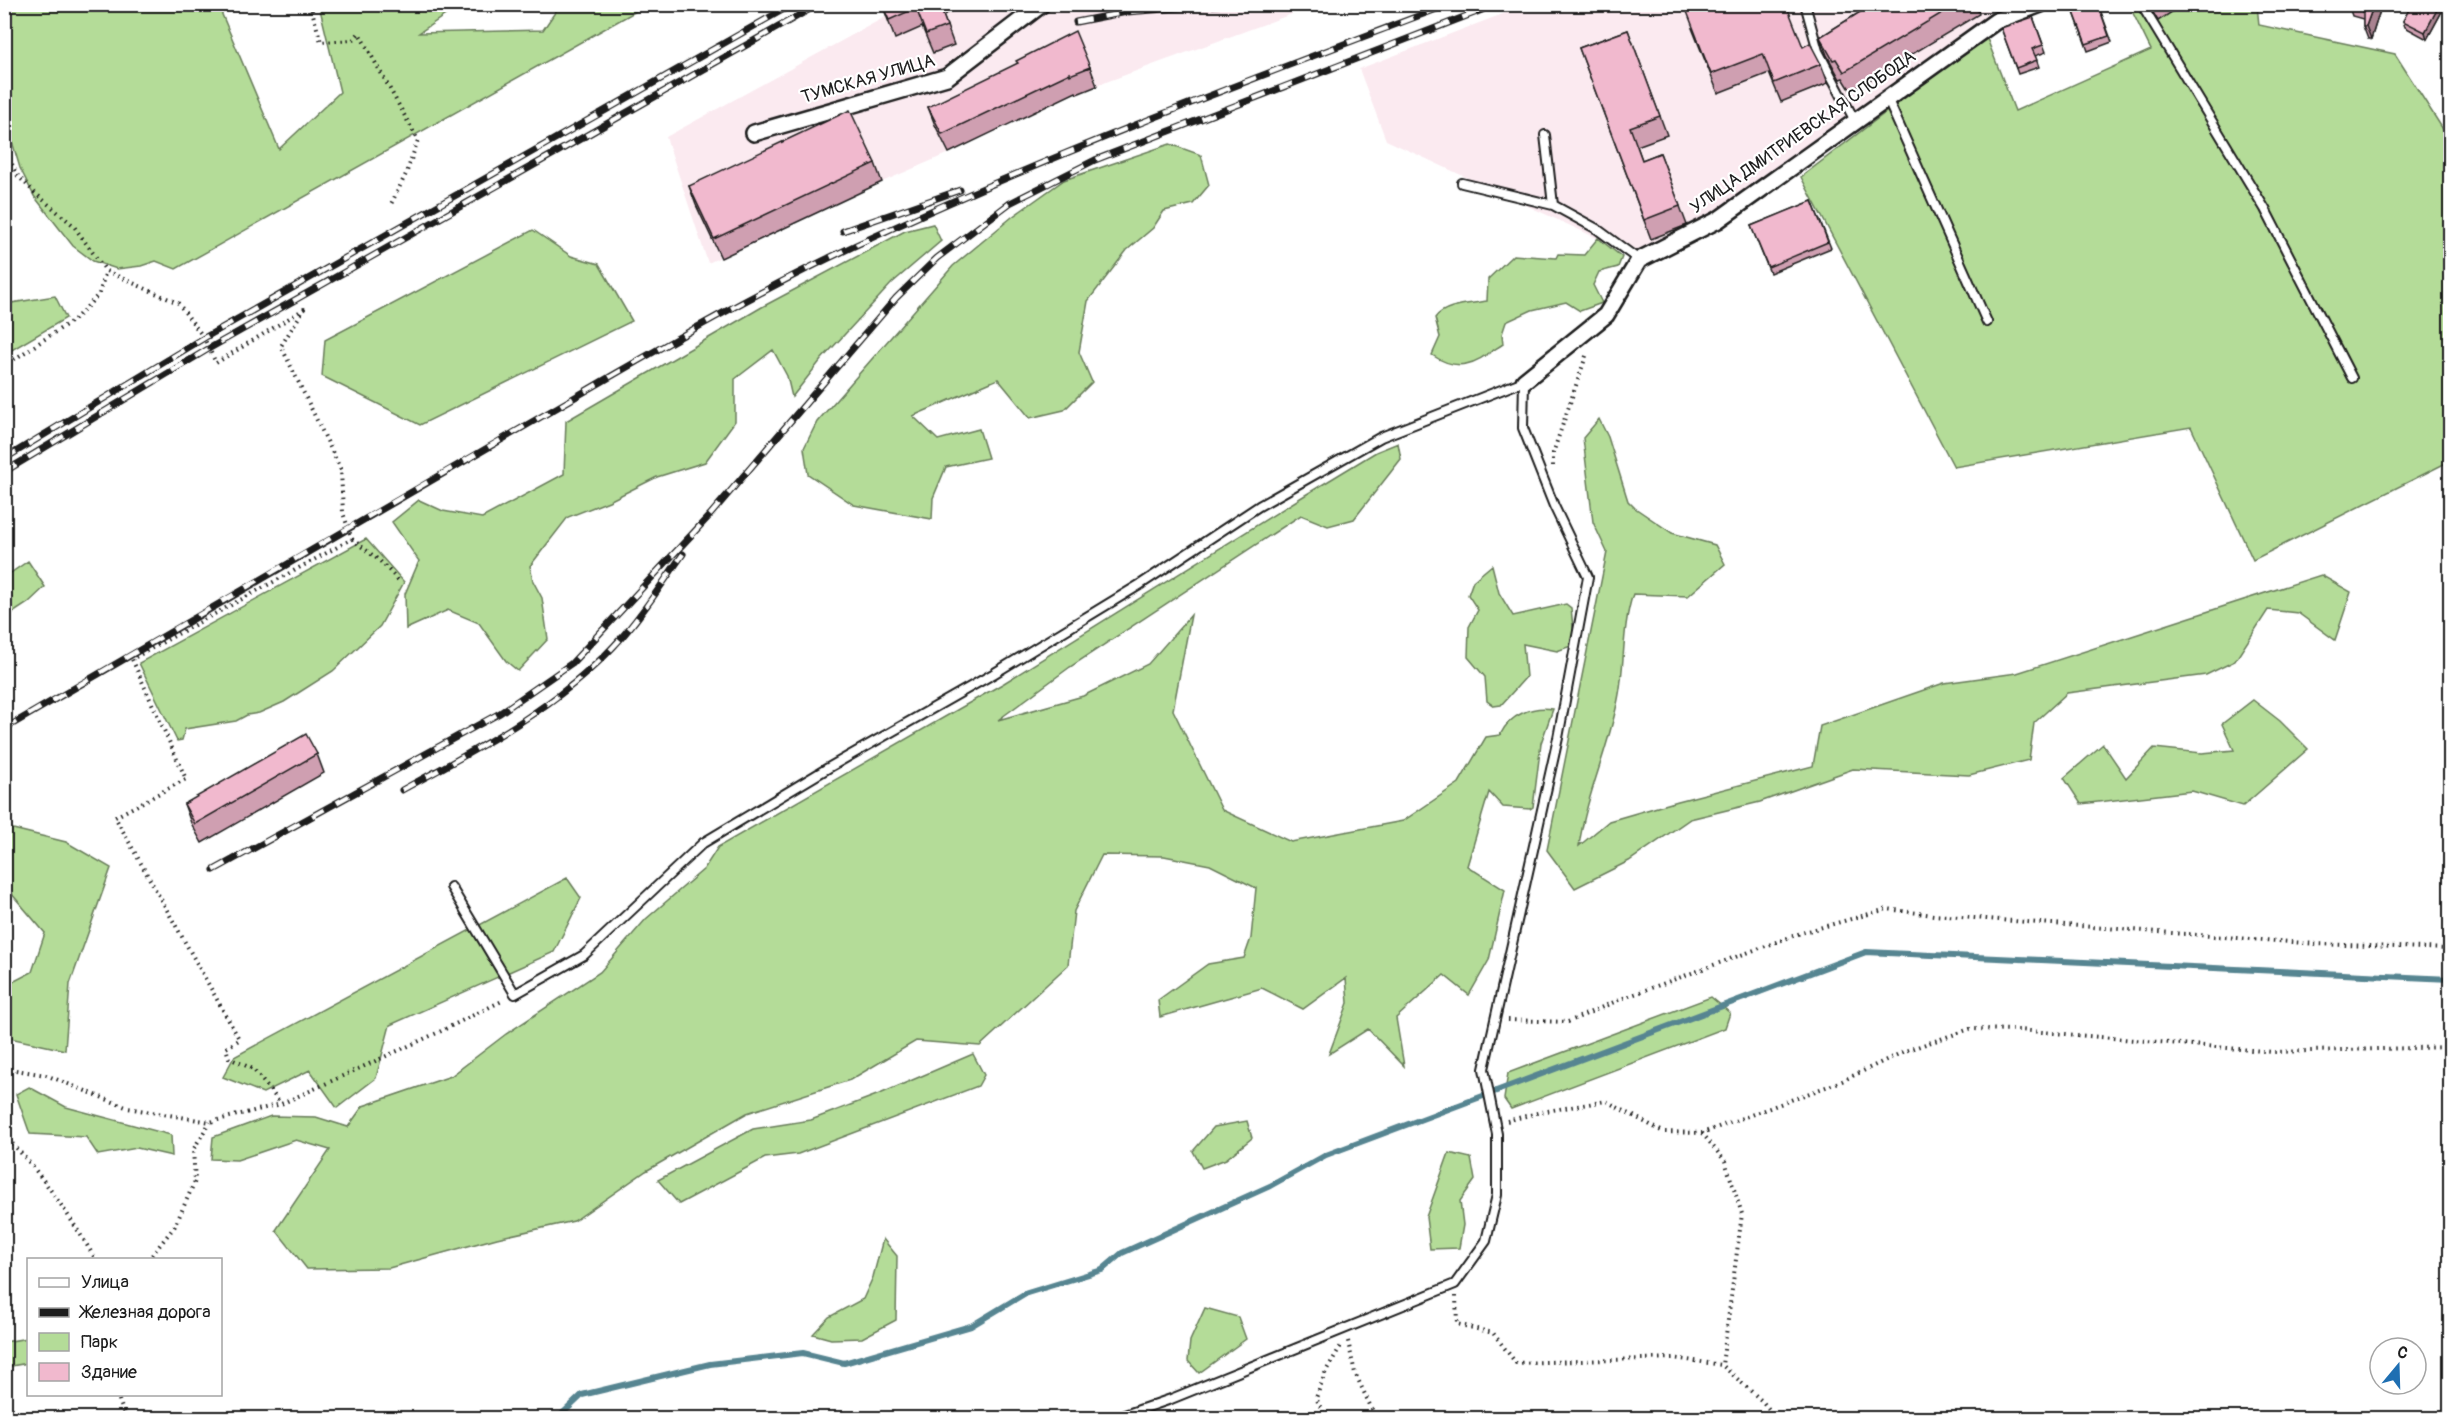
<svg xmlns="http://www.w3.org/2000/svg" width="2455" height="1423" viewBox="0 0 2455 1423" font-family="Pangolin,sans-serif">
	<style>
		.built { fill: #fbeaf0 }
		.green { fill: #b4dc98; stroke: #687c5a; stroke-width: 1.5 }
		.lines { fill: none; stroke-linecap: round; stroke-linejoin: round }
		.stream { stroke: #578591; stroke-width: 6 }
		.service-casing { stroke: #1c1c1c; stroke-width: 12 }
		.minor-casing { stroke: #1c1c1c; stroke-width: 20 }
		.path { stroke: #1c1c1c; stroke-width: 4; stroke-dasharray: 1.5 4.5; stroke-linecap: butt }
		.service { stroke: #fff; stroke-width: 8 }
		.minor { stroke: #fff; stroke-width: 15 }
		.rail-casing { stroke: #1c1c1c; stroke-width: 7 }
		.rail { stroke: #fff; stroke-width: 4.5; stroke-dasharray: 14; stroke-linecap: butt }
		.wall { fill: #cf9fb1; stroke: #1c1c1c; stroke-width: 1.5 }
		.shaded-wall { fill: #a98290; stroke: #1c1c1c; stroke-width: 1.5 }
		.building { fill: #f1b9ce; stroke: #1c1c1c; stroke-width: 1.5 }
		.labels { text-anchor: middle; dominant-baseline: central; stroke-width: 4.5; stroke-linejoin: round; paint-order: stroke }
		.street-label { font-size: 18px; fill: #1c1c1c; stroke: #fff }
	</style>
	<rect width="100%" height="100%" fill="#fff"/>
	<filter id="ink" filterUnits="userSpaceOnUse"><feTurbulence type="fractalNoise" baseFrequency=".0167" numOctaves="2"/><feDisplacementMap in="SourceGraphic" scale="12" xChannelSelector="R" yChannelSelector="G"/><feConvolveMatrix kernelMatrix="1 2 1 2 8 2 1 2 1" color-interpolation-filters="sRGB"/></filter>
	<g filter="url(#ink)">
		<path class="built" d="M1987 4 1991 15 1792 159 1690 229 1631 254 1386 140 1359 69 1526 5Z
			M907 5H1290L1292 14 1065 97 949 153 882 182 708 263 666 137Z"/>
		<path class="green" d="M4 5H218L279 149 340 92 319 5H460L419 33 543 30 560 5H647L176 269 156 261 141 266 117 269 93 261 73 246 34 196 20 168 5 118Z
			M2129 5H2257L2259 25 2395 54 2446 134 2450 132V461L2253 560 2191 427 1954 467 1801 177 1986 36 2015 111 2151 50Z
			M1170 144 1201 155 1209 185 1193 204 1164 211 1153 228 1127 250 1088 301 1079 352 1092 382 1064 410 1030 418 998 379 913 416 938 440 979 429 988 458 946 467 933 498 932 519 854 505 808 474 804 448 817 422 953 266 1012 217 1064 180Z
			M933 224 941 241 892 283 821 360 792 397 787 376 773 350 735 379V421L705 462 657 477 609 501 568 517 530 566 533 581 542 598 548 639 518 671 506 661 479 623 448 610 406 629 405 594 419 561 392 522 419 500 443 511 482 518 564 474 566 421 762 307 905 231Z
			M533 230 571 256 599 264 632 321 420 425 322 376 325 340Z
			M1598 238 1622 257 1618 267 1599 272 1593 285 1602 303 1580 311 1566 302 1532 310 1506 322 1502 334 1503 344C1477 361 1462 375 1432 355L1440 337 1435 318C1444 304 1471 304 1487 301L1488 279 1513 255 1556 258 1558 254 1584 255Z
			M55 296 66 318 5 354V304Z
			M1599 419 1608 437 1628 501 1635 508 1672 533 1715 545 1725 564 1688 596 1633 594C1622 626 1625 661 1619 694 1610 746 1586 795 1579 846L1609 821 1678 801 1813 766 1820 726 1944 683 2017 673 2321 575 2351 592 2335 640 2298 613 2268 610 2235 661 2206 675 2067 693 2034 723 2029 760 1969 775 1853 769 1760 802 1690 819 1629 861 1575 888 1547 850 1607 552 1593 522 1583 438Z
			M1398 443 1401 459 1354 519 1328 526 1301 515 1070 667 998 720 1083 696 1148 664 1191 615 1173 710 1222 810 1291 842 1403 821 1459 783 1486 737 1500 735C1510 714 1532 706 1553 709L1541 743 1533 807 1530 809 1503 807 1489 792 1467 866 1505 890 1489 960 1469 995 1444 975 1396 1018 1404 1066 1368 1029 1329 1054 1348 1003 1346 978 1303 1009 1262 988 1160 1017 1158 1000 1208 964 1244 958 1251 938 1256 888 1210 865 1164 856 1102 855 1074 911 1068 965 980 1046 916 1041 850 1080 747 1113 646 1171 574 1221 497 1238 389 1268 307 1269 276 1230 330 1150 296 1140 237 1160 211 1159 213 1137 271 1116 316 1117 348 1127 363 1106 451 1076 506 1034 600 972 646 919 704 869 718 847 1004 683 1302 497 1376 452Z
			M366 539 404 582 380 626 333 671 284 702 259 713 247 715 236 721 185 729 182 740 177 741 139 663Z
			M28 561 45 587 28 603 5 618V577Z
			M1492 565 1499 593 1513 616 1566 604 1571 608 1574 637 1571 646 1557 651 1523 644 1526 677 1501 705 1494 706 1487 701 1485 677 1468 657 1469 627 1478 610 1468 595 1473 581Z
			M2253 700 2280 721 2308 749 2243 806 2192 791 2081 804 2064 778 2103 744 2126 778 2154 748 2202 753 2234 750 2222 724Z
			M5 827 66 842 111 868 70 984 65 1050 5 1037V986L32 972 45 933 10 892 5 894Z
			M567 878 581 898 554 952 390 1025 376 1078 337 1108 310 1070 263 1093 223 1077 234 1057Z
			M1711 997 1730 1013 1725 1028 1511 1109 1504 1099 1508 1073Z
			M973 1054 984 1075 978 1086 798 1154 765 1158 679 1204 658 1180 753 1129 811 1120 882 1093Z
			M29 1087 66 1107 171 1135 172 1156 137 1148 98 1155 86 1137 30 1134 16 1094Z
			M1247 1121 1252 1138 1226 1159 1202 1168 1193 1151 1214 1127Z
			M1449 1153 1471 1158 1475 1180 1460 1201 1463 1225 1459 1248 1430 1249 1426 1217Z
			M883 1239 897 1256 896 1320 862 1338 831 1339 813 1334 829 1317 863 1299 873 1277Z
			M1205 1308 1238 1317 1246 1339 1199 1373 1188 1361 1190 1341Z
			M28 1338V1363L5 1367V1342Z"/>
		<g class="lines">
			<path class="stream" d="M558 1418 582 1395 710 1364 803 1353 844 1363 971 1326 1024 1294 1102 1270 1122 1253 1270 1186 1326 1155 1866 952 2450 979"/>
			<g class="service-casing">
				<path id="service" d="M1805 4 1818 51 1855 121
					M2141 4 2265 209 2352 378
					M1887 98 1987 322
					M1545 135 1553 205 1597 229 1639 260
					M1462 183 1553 205
					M451 887 515 994 584 955 703 843 828 768 993 674 1141 584 1259 506 1381 437 1524 381 1523 428 1554 506 1588 577 1558 738 1484 1069 1497 1134V1195L1486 1241 1455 1284 1171 1399 1116 1418"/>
			</g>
			<g class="minor-casing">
				<path id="minor" d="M754 133 947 77 1042 4
					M1524 381 1606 315 1639 260 1718 220 1996 21 2041 4"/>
			</g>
			<path class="path" d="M310 4 321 42 353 40 359 33 418 140 406 174 390 206
				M4 148 18 176 35 193 73 225 106 271 178 303 204 338 216 363 304 309 281 346 341 470 343 513 352 539 132 659 186 779 115 817 238 1037 239 1040 226 1048 229 1058 253 1069 281 1104
				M4 366 75 319 99 294 106 271
				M1553 466V453L1587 353
				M352 539 380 561 398 580
				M1508 1020 1568 1022 1621 999 1801 933 1887 909 1934 915 2317 944 2450 949
				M4 1068 46 1075 128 1108 210 1122 281 1104 437 1033 504 1000
				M1507 1121 1541 1112 1606 1101 1663 1132 1702 1133 1842 1081 1905 1051 1970 1029 2019 1030 2274 1052 2450 1047
				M1702 1133 1725 1161 1742 1214 1722 1365
				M4 1135C41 1172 69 1215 96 1260
				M148 1260 175 1226 195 1181 193 1150 210 1122
				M1456 1296 1457 1324 1493 1333 1516 1363 1674 1358 1722 1365 1763 1402 1776 1418
				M1348 1341 1355 1373 1376 1418
				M117 1394 124 1414 131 1418
				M1326 1418 1316 1398 1326 1371 1342 1344"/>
			<use href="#service" class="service"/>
			<use href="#minor" class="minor"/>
			<g class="rail-casing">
				<path id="rail" d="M1076 22 1127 12 1227 4
					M843 231 960 190
					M4 459 204 338 793 4
					M4 472 210 348 819 4
					M4 729C180 626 356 523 532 422 638 361 743 298 854 246 1048 155 1249 80 1450 4
					M402 790C477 749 555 709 614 646 640 618 661 585 683 554
					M214 870 500 713 572 663 710 515 896 298 937 258 1010 203 1095 160 1482 10"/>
			</g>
			<use href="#rail" class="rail"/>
		</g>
		<path class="wall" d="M882 4H961L962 7 943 15 954 45 933 53 922 27 895 39Z
			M1873 4H1976L1979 14 1851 91 1843 78 1840 79 1827 55 1820 37Z
			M2071 4H2098L2112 42 2088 51Z
			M2148 4H2170L2172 12 2158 21Z
			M2348 4H2382L2371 39H2368L2363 26V19L2352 16Z
			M2412 4H2446L2427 39 2405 27 2403 21Z
			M2033 17 2046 52 2035 56 2039 67 2018 74 2001 28Z
			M1692 28 1803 47 1821 64 1828 83 1781 102 1769 73 1718 93Z
			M1628 30 1667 135 1637 146 1642 160 1660 153 1687 225 1651 239 1579 48Z
			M1090 67 1097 86 1077 94 1076 92 949 153 935 125 928 107Z
			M875 163 882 182 721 258 696 205 689 186Z
			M1812 201 1831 248 1770 273 1751 226Z
			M317 754 324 773 202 843 191 823 184 804Z"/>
		<path class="shaded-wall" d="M2374 4H2382L2371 39 2366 26Z
			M2440 4H2446L2427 39 2425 32Z"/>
		<path class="building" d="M882 4H939L947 26 926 34 916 8 889 20Z
			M1699 4H1786L1803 47 1810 43 1821 64 1774 83 1763 54 1711 74 1686 9Z
			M1873 4H1957L1844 72 1836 59 1833 60 1820 37Z
			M2071 4H2098L2109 36 2086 44Z
			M2151 4H2159L2153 8Z
			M2352 4H2374L2366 26H2363V8Z
			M2412 4H2440L2425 32 2403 21Z
			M2033 17 2043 45 2032 49 2037 60 2016 68 2001 28Z
			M1628 30 1660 116 1630 127 1642 160 1660 153 1680 206 1644 220 1579 48Z
			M1075 31 1090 67 1070 75V73L942 134 928 107 1018 63 1016 61Z
			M850 110 875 163 714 239 689 186Z
			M1812 201 1828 242 1768 267 1751 226Z
			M306 734 317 754 195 824 184 804Z"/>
	</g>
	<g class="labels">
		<g class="street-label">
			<text transform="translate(868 79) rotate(-16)">ТУМСКАЯ УЛИЦА</text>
			<text transform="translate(1803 132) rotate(-35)">УЛИЦА ДМИТРИЕВСКАЯ СЛОБОДА</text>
		</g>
	</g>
	<rect width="2455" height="1423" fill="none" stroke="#fff" stroke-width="24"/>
	<rect x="12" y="12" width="2431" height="1399" fill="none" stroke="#1c1c1c" stroke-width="2" filter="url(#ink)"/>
	<rect x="27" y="1258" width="195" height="138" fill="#ffffff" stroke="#a4a4a4" stroke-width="1.5"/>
	<rect x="39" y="1278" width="30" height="9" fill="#ffffff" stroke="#a4a4a4" stroke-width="1.5"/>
	<text x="81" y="1288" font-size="18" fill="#1c1c1c">Улица</text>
	<rect x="39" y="1308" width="30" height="9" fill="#1c1c1c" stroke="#a4a4a4" stroke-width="1.5"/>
	<text x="81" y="1318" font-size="18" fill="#1c1c1c">Железная дорога</text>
	<rect x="39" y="1333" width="30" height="18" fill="#b4dc98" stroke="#a4a4a4" stroke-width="1.5"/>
	<text x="81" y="1348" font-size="18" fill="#1c1c1c">Парк</text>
	<rect x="39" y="1363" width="30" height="18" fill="#f1b9ce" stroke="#a4a4a4" stroke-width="1.5"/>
	<text x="81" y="1378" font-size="18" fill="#1c1c1c">Здание</text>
	<g transform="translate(2398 1366) rotate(19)"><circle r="28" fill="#ffffff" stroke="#a4a4a4" stroke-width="1.5"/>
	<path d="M0-4.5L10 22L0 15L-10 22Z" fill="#1f6fb2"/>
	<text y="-9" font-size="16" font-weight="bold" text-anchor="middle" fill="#1c1c1c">С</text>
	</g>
</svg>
